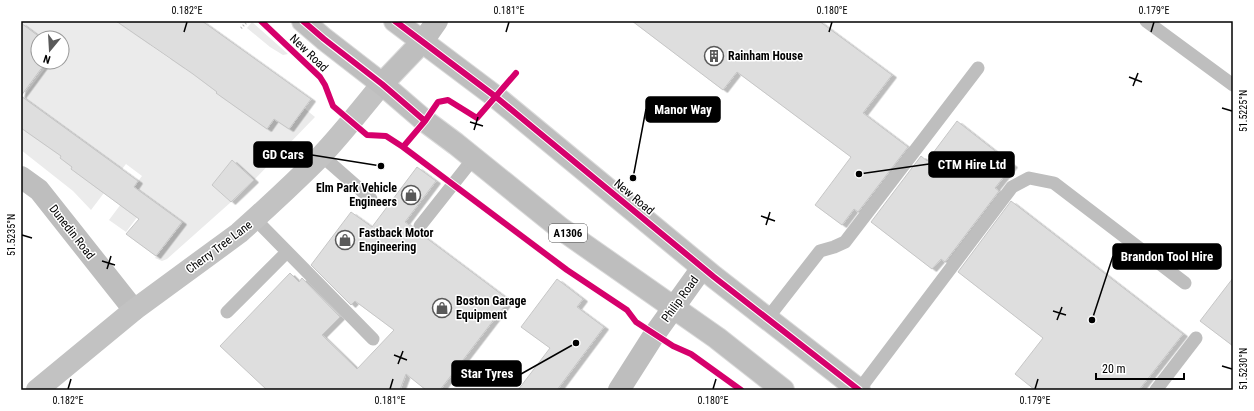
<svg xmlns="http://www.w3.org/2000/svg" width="1254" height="411" viewBox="0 0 1254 411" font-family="'Roboto Condensed',sans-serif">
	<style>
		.green { fill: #ebebeb }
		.building { fill: #dedede; stroke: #c6c6c6; filter: url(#shadow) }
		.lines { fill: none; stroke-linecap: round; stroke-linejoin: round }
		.primary-casing { stroke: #dbdbdb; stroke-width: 24 }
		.path { stroke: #b9b9b9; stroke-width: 2.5; stroke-dasharray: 1 2; stroke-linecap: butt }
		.lane { stroke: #bebebe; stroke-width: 13 }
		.street { stroke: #bebebe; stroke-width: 22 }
		.secondary { stroke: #c2c2c2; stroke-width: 22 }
		.primary { stroke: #bebebe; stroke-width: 22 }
		.cycleway-casing { stroke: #fff; stroke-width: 8 }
		.cycleway { stroke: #d6006c; stroke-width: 6 }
		.ticks { fill: none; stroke: #000; stroke-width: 1.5 }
		.labels { text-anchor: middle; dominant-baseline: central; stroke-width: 3; stroke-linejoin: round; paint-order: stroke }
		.shield { fill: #fff; stroke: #4c4c4c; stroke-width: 1 }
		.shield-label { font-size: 11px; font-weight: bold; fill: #000 }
		.street-label { font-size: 12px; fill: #000; stroke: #fff }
		.poi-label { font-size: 12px; font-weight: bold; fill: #000; stroke: #fff; text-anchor: start }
		.leader { fill: none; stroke: #000; stroke-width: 1.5 }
		.callout-dot { fill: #000; stroke: #fff; stroke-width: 1.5 }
		.callout { fill: #000; stroke: #000; stroke-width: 1.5 }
		.callout-label { font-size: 13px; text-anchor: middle; font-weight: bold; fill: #fff }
		.neatline { fill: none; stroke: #000; stroke-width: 1.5 }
		.ticks-label { font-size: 10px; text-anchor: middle; fill: #000 }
	</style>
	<defs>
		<filter id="shadow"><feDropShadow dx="4.5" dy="2.5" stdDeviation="0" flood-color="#0004"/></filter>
	</defs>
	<rect width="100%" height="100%" fill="#fff"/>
	<path class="green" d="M21 21H117L136 35 145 24 159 34 150 45 170 59 179 48 185 69 203 81H224L216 92 267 129 275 119 290 129 304 108 315 117 254 180 232 160 212 185 231 202 167 259 162 261 155 258 182 224 181 222 151 199 126 232 109 220 142 176 126 164 132 156 91 210 73 191 21 150V134L23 131 21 130V100L50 62H62V38H41L21 24Z
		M252 22 288 54 283 55 270 47 247 28Z"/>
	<path class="building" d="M116 21H202L311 99 289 129 274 119 267 129 216 93 217 92 193 74Z
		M632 21H819L892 75 863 113 908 147 858 212 854 209 842 225 815 205 851 157 737 72 723 90Z
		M21 23 41 38H38V62H46L21 96 138 181 134 187 182 222 156 256 126 234 139 219 71 169 72 167 60 158 61 156 21 128Z
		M957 121 1013 165 995 188 999 191 945 262 941 259 932 269 871 222 921 156 927 161Z
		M232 160 254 180 231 202 212 185Z
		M417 167 436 181 405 222 412 227 415 232 421 234 509 300 440 390H426L406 374 400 390H267L220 346 290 273 299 282 302 278 340 317 322 335 357 369 394 330 355 301 351 305 311 265 351 212 372 227Z
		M1011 201 1183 334 1139 390H1035L1015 374 1043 338 958 272Z
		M1233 278V346L1200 321Z
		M557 279 583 299 577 307 604 327 557 390H518L550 348 521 327Z"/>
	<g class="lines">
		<g class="primary-casing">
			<path id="primary" d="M303 21 324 39 382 84 425 121 456 144 560 228 717 338 783 390
				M395 21 496 97 714 277 859 390
				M382 84 423 41"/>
		</g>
		<path class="path" d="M241 28 248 21"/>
		<path class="lane" d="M1146 21 1233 85
			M321 155 371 199
			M255 219 373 339
			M420 226 473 159
			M227 312 287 252
			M767 319 820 251 834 247 845 242 978 68
			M859 390 1012 187 1029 178 1054 183 1185 283
			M1156 390 1196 338"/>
		<path class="street" d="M423 41 437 21
			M21 177 39 190 134 310
			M619 390 654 335 702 268"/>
		<path class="secondary" d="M37 390 134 310 239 233C267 208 294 183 320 157 342 134 362 108 382 84"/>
		<use href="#primary" class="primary"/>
		<g class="cycleway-casing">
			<path id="cycleway" d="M261 21 320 77 325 85 333 106 367 135 386 136 403 147 567 270 627 310 636 322 673 346 691 354 741 390
				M303 21 324 39 382 84 425 121
				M395 21 496 97 714 277 859 390
				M403 147 425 121 438 102 448 100 477 118 516 73"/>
		</g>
		<use href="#cycleway" class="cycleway"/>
	</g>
	<path class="ticks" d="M184 32 187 22M506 32 509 22M829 32 832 22M1151 32 1154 22M1129 77 1142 82M1133 86 1138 73M1222 108 1232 111M470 122 483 126M474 130 478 117M761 216 775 221M766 225 770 212M22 235 32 238M102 261 115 265M107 269 111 256M1053 311 1066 315M1057 320 1062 307M394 355 407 360M398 364 403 351M1222 366 1232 369M68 389 71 379M390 389 393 379M713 389 716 379M1035 389 1038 379"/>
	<defs>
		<g id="building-ring" transform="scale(1)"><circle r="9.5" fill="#fff" stroke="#595959" stroke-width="1.5"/><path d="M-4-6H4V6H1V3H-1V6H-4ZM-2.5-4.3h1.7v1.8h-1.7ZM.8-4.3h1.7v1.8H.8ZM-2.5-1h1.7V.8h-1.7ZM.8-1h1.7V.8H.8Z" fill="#595959"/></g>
		<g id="shop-ring" transform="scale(1)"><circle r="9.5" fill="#fff" stroke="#595959" stroke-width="1.5"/><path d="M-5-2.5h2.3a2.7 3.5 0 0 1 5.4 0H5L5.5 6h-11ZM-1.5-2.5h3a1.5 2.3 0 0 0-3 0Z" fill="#595959"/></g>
	</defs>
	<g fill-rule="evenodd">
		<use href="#building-ring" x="714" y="56"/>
		<use href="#shop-ring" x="411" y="195"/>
		<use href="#shop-ring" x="345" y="240"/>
		<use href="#shop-ring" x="442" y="308"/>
	</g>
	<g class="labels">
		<rect class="shield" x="549" y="224" width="38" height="18" rx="3"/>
		<g class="shield-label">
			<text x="568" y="233">A1306</text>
		</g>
		<g class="street-label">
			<text transform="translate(309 53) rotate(44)">New Road</text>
			<text transform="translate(634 197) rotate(40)">New Road</text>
			<text transform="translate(72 232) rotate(52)">Dunedin Road</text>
			<text transform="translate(219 247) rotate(-37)">Cherry Tree Lane</text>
			<text transform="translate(680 299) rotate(-54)">Philip Road</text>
		</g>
		<g class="poi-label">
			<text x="728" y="56">Rainham House</text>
			<text x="397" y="188" text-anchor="end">Elm Park Vehicle<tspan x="397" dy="14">Engineers</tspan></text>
			<text x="359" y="233">Fastback Motor<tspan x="359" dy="14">Engineering</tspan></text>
			<text x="456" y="301">Boston Garage<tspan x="456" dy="14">Equipment</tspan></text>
		</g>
	</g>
	<path class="leader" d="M633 178L646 109M381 166L312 155M859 174L929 164M1092 320L1113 256M576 343L521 374"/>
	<g class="callout-dot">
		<circle cx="633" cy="178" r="4"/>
		<circle cx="381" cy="166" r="4"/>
		<circle cx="859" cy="174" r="4"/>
		<circle cx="1092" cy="320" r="4"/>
		<circle cx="576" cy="343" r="4"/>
	</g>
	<g class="callout">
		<rect x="646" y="97" width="74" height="25" rx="4"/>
		<rect x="254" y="142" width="58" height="25" rx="4"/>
		<rect x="929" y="152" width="85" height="25" rx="4"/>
		<rect x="1113" y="244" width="108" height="25" rx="4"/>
		<rect x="452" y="361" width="69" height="25" rx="4"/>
	</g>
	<g class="callout-label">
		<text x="683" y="114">Manor Way</text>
		<text x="283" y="159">GD Cars</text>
		<text x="972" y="169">CTM Hire Ltd</text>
		<text x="1167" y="261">Brandon Tool Hire</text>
		<text x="487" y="378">Star Tyres</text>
	</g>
	<rect width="1254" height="411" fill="none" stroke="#ffffff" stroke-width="44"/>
	<g transform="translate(50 50) rotate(198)"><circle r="19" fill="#ffffff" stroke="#999999"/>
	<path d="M0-3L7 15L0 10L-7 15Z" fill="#595959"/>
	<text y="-6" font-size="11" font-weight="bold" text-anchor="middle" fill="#000000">N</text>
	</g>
	<path d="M1096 373v6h88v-6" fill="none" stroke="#000000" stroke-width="2"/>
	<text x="1102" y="373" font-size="12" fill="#000000" stroke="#ffffff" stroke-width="3" paint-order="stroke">20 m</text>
	<rect x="22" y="22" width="1210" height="367" class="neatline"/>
	<g class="ticks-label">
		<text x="187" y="14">0.182°E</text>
		<text x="509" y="14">0.181°E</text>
		<text x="832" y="14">0.180°E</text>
		<text x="1154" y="14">0.179°E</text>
		<text transform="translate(1243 111) rotate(-90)" y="4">51.5225°N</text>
		<text transform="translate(11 235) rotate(-90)" y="4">51.5235°N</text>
		<text transform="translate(1243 369) rotate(-90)" y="4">51.5230°N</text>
		<text x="68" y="404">0.182°E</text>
		<text x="390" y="404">0.181°E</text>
		<text x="713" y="404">0.180°E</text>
		<text x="1035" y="404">0.179°E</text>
	</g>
</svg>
